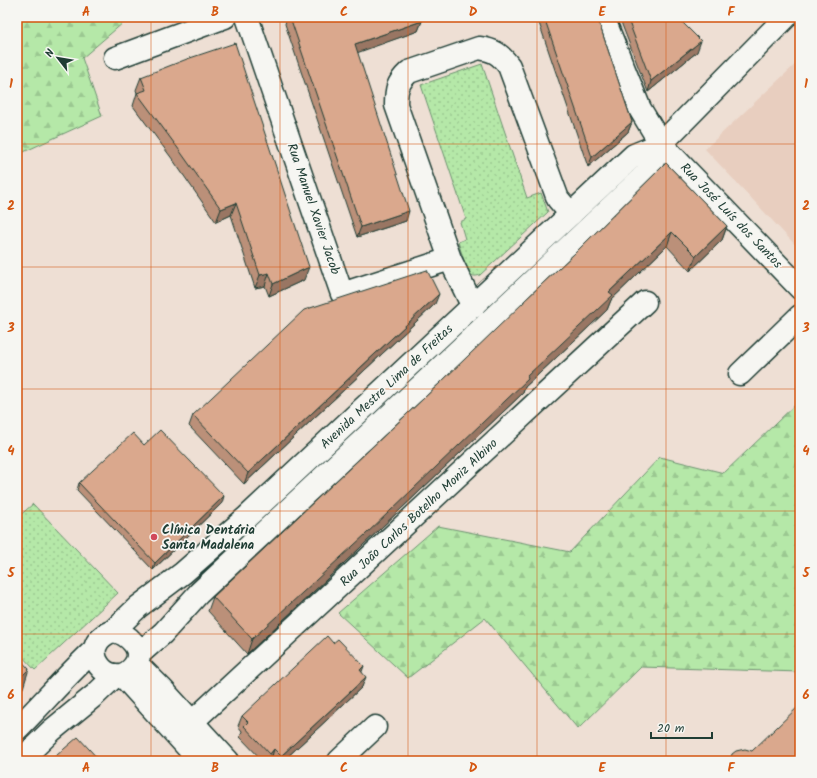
<svg xmlns="http://www.w3.org/2000/svg" width="817" height="778" viewBox="0 0 817 778" font-family="Kalam,sans-serif">
	<style>
		.built { fill: #e8cebf }
		.grass { fill: url(#grass-dots); stroke: #6a926e }
		.forest { fill: url(#forest-firs); stroke: #6a926e }
		.lines { fill: none; stroke-linecap: round; stroke-linejoin: round }
		.street-casing { stroke: #1f3d34; stroke-width: 25 }
		.secondary-casing { stroke: #1f3d34; stroke-width: 25 }
		.street { stroke: #f6f6f2; stroke-width: 22 }
		.secondary { stroke: #f6f6f2; stroke-width: 22 }
		.wall { fill: #bb9079; stroke: #1f3d34 }
		.shaded-wall { fill: #997663; stroke: #1f3d34 }
		.building { fill: #daa88d; stroke: #1f3d34 }
		.grid { fill: none; stroke: #d45610; stroke-width: 1; stroke-opacity: 0.55 }
		.poi-dot { fill: #d1495b; stroke: #f6f6f2; stroke-width: 1.5 }
		.labels { text-anchor: middle; dominant-baseline: central; stroke-width: 3.5; stroke-linejoin: round; paint-order: stroke }
		.street-label { font-size: 13px; fill: #1f3d34; stroke: #f6f6f2 }
		.poi-label { font-size: 13px; font-weight: bold; fill: #1f3d34; stroke: #f6f6f2; text-anchor: start }
		.neatline { fill: none; stroke: #d45610; stroke-width: 1.5 }
		.grid-label { font-size: 13px; text-anchor: middle; font-weight: bold; fill: #d45610 }
	</style>
	<defs>
		<pattern id="grass-dots" width="8" height="8" patternUnits="userSpaceOnUse"><rect width="8" height="8" fill="#b5e8a8"/><path d="M2 2h.1M6 6h.1" fill="none" stroke="#9bc891" stroke-width="1.8" stroke-linecap="round"/></pattern>
		<pattern id="forest-firs" width="22" height="20" patternUnits="userSpaceOnUse"><rect width="22" height="20" fill="#b5e8a8"/><path d="M5 1l3.5 6h-7zM16 11l3.5 6h-7z" fill="#9bc891"/></pattern>
	</defs>
	<rect width="100%" height="100%" fill="#eedfd4"/>
	<filter id="ink" filterUnits="userSpaceOnUse"><feTurbulence type="fractalNoise" baseFrequency=".025" numOctaves="2"/><feDisplacementMap in="SourceGraphic" scale="8" xChannelSelector="R" yChannelSelector="G"/><feConvolveMatrix kernelMatrix="1 2 1 2 8 2 1 2 1" color-interpolation-filters="sRGB"/></filter>
	<g filter="url(#ink)">
		<path class="built" d="M800 60V250L705 149Z"/>
		<path class="grass" d="M482 64 527 198 541 193 548 212 480 275C475 277 472 276 468 273L458 242 465 239 460 222 466 219 421 85Z
			M33 504 118 593 35 670 17 651V518Z"/>
		<path class="forest" d="M17 17H130L82 58 102 116 17 155Z
			M800 400V672L641 667 578 729 485 618 408 678 338 613 438 526 570 552 660 457 724 473Z"/>
		<g class="lines">
			<g class="street-casing">
				<path id="street" d="M247 17 342 294 450 259
					M603 17 640 109 661 144 800 288
					M115 58 225 17
					M473 307 450 259 396 105C396 90 397 83 409 72L479 48C494 50 500 54 509 66L558 199 571 214
					M740 374 800 316
					M192 722 645 302
					M339 761 375 727"/>
			</g>
			<g class="secondary-casing">
				<path id="secondary" d="M113 631 138 607 183 573 247 517 634 155 661 144
					M113 631C127 633 147 650 134 666 111 696 71 646 113 631Z
					M138 655 163 633 199 593 427 380 647 173 661 144 786 17
					M136 663 161 688 228 761
					M122 675 200 761
					M17 729C43 703 67 675 94 650
					M20 761 51 731 95 695 116 675"/>
			</g>
			<use href="#street" class="street"/>
			<use href="#secondary" class="secondary"/>
		</g>
		<path class="wall" d="M287 17H421L422 21 418 31 357 52 406 221 357 237 285 24Z
			M458 17H473L460 21Z
			M537 17H597L632 122 628 132 588 167Z
			M619 17H677L697 52 648 92Z
			M141 77 304 280 269 296 265 286 255 288 231 215 216 222 173 160 133 106 137 93 136 90Z
			M666 163 727 226 722 240 690 271 667 246 611 300 607 310 525 387 523 393 360 548 247 654 208 611 213 597 440 383 523 304 524 301 574 254Z
			M435 304 244 484 189 426 193 415Z
			M144 445 222 503 153 570 77 490 79 483Z
			M333 643 362 672V687L283 761H272L271 760 269 761H263L240 737 242 731 238 726 242 716Z"/>
		<path class="shaded-wall" d="M461 17H473L460 21Z
			M422 21 418 31 351 55 355 44Z
			M701 41 697 52 648 92 651 81Z
			M632 122 628 132 588 167 592 157Z
			M236 203 231 215 216 222 221 209Z
			M409 211 406 221 357 237 361 227Z
			M727 226 722 240 690 271 696 256Z
			M672 232 667 246 611 300 607 310 525 387 523 393 360 548 247 654 252 639 527 376 609 292Z
			M309 267 304 280 269 296 273 284Z
			M269 273 265 286 255 288 260 275Z
			M439 294 435 304 244 484 248 473Z
			M224 496 222 503 153 570 155 563Z
			M364 666 360 677V670Z
			M29 669 23 688 17 693V681Z
			M366 677 362 687 283 761H279L281 756Z
			M274 749 271 760 269 761H267L270 754Z"/>
		<path class="building" d="M290 17H421L422 21 355 44 409 211 361 227Z
			M544 17H597L632 122 592 157Z
			M627 17H677L701 41 651 81Z
			M235 43 309 267 273 284 269 273 260 275 236 203 221 209 177 147 137 93 146 90 141 77 187 59Z
			M666 163 727 226 696 256 672 232 609 292 613 295 527 376 528 379 366 534 252 639 213 597 440 383 524 302V301L574 254Z
			M427 270 439 294 248 473 193 415 304 310Z
			M160 430 224 496 155 563 79 483 133 433 144 445Z
			M327 636 333 643 338 639 364 666 360 670 366 677 281 756 274 749 270 754 244 726 248 722 242 716Z
			M17 656 29 669 17 681Z
			M800 705V761H730L732 754 736 751 745 749 752 751Z
			M78 737 100 761H50Z"/>
	</g>
	<path class="grid" d="M151 17V761M280 17V761M408 17V761M537 17V761M666 17V761M17 144H800M17 267H800M17 389H800M17 511H800M17 634H800"/>
	<circle class="poi-dot" cx="154" cy="537" r="4"/>
	<g class="labels">
		<g class="street-label">
			<text transform="translate(313 209) rotate(71)">Rua Manuel Xavier Jacob</text>
			<text transform="translate(731 216) rotate(46)">Rua José Luís dos Santos</text>
			<text transform="translate(387 387) rotate(-43)">Avenida Mestre Lima de Freitas</text>
			<text transform="translate(419 513) rotate(-43)">Rua João Carlos Botelho Moniz Albino</text>
		</g>
		<g class="poi-label">
			<text x="162" y="530">Clínica Dentária<tspan x="162" dy="15">Santa Madalena</tspan></text>
		</g>
	</g>
	<rect width="817" height="778" fill="none" stroke="#f6f6f2" stroke-width="44"/>
	<g transform="translate(58 58) rotate(301)" stroke="#f6f6f2" stroke-width="3" paint-order="stroke">
	<path d="M0-3L7 15L0 10L-7 15Z" fill="#1f3d34"/>
	<text y="-6" font-size="11" font-weight="bold" text-anchor="middle" fill="#1f3d34">N</text>
	</g>
	<path d="M651 732v6h61v-6" fill="none" stroke="#1f3d34" stroke-width="2"/>
	<text x="657" y="732" font-size="12" fill="#1f3d34" stroke="#f6f6f2" stroke-width="3" paint-order="stroke">20 m</text>
	<rect x="22" y="22" width="773" height="734" class="neatline"/>
	<g class="grid-label">
		<text x="86" y="16">A</text>
		<text x="215" y="16">B</text>
		<text x="344" y="16">C</text>
		<text x="473" y="16">D</text>
		<text x="602" y="16">E</text>
		<text x="731" y="16">F</text>
		<text x="11" y="88">1</text>
		<text x="806" y="88">1</text>
		<text x="11" y="210">2</text>
		<text x="806" y="210">2</text>
		<text x="11" y="332">3</text>
		<text x="806" y="332">3</text>
		<text x="11" y="455">4</text>
		<text x="806" y="455">4</text>
		<text x="11" y="577">5</text>
		<text x="806" y="577">5</text>
		<text x="11" y="699">6</text>
		<text x="806" y="699">6</text>
		<text x="86" y="772">A</text>
		<text x="215" y="772">B</text>
		<text x="344" y="772">C</text>
		<text x="473" y="772">D</text>
		<text x="602" y="772">E</text>
		<text x="731" y="772">F</text>
	</g>
</svg>
